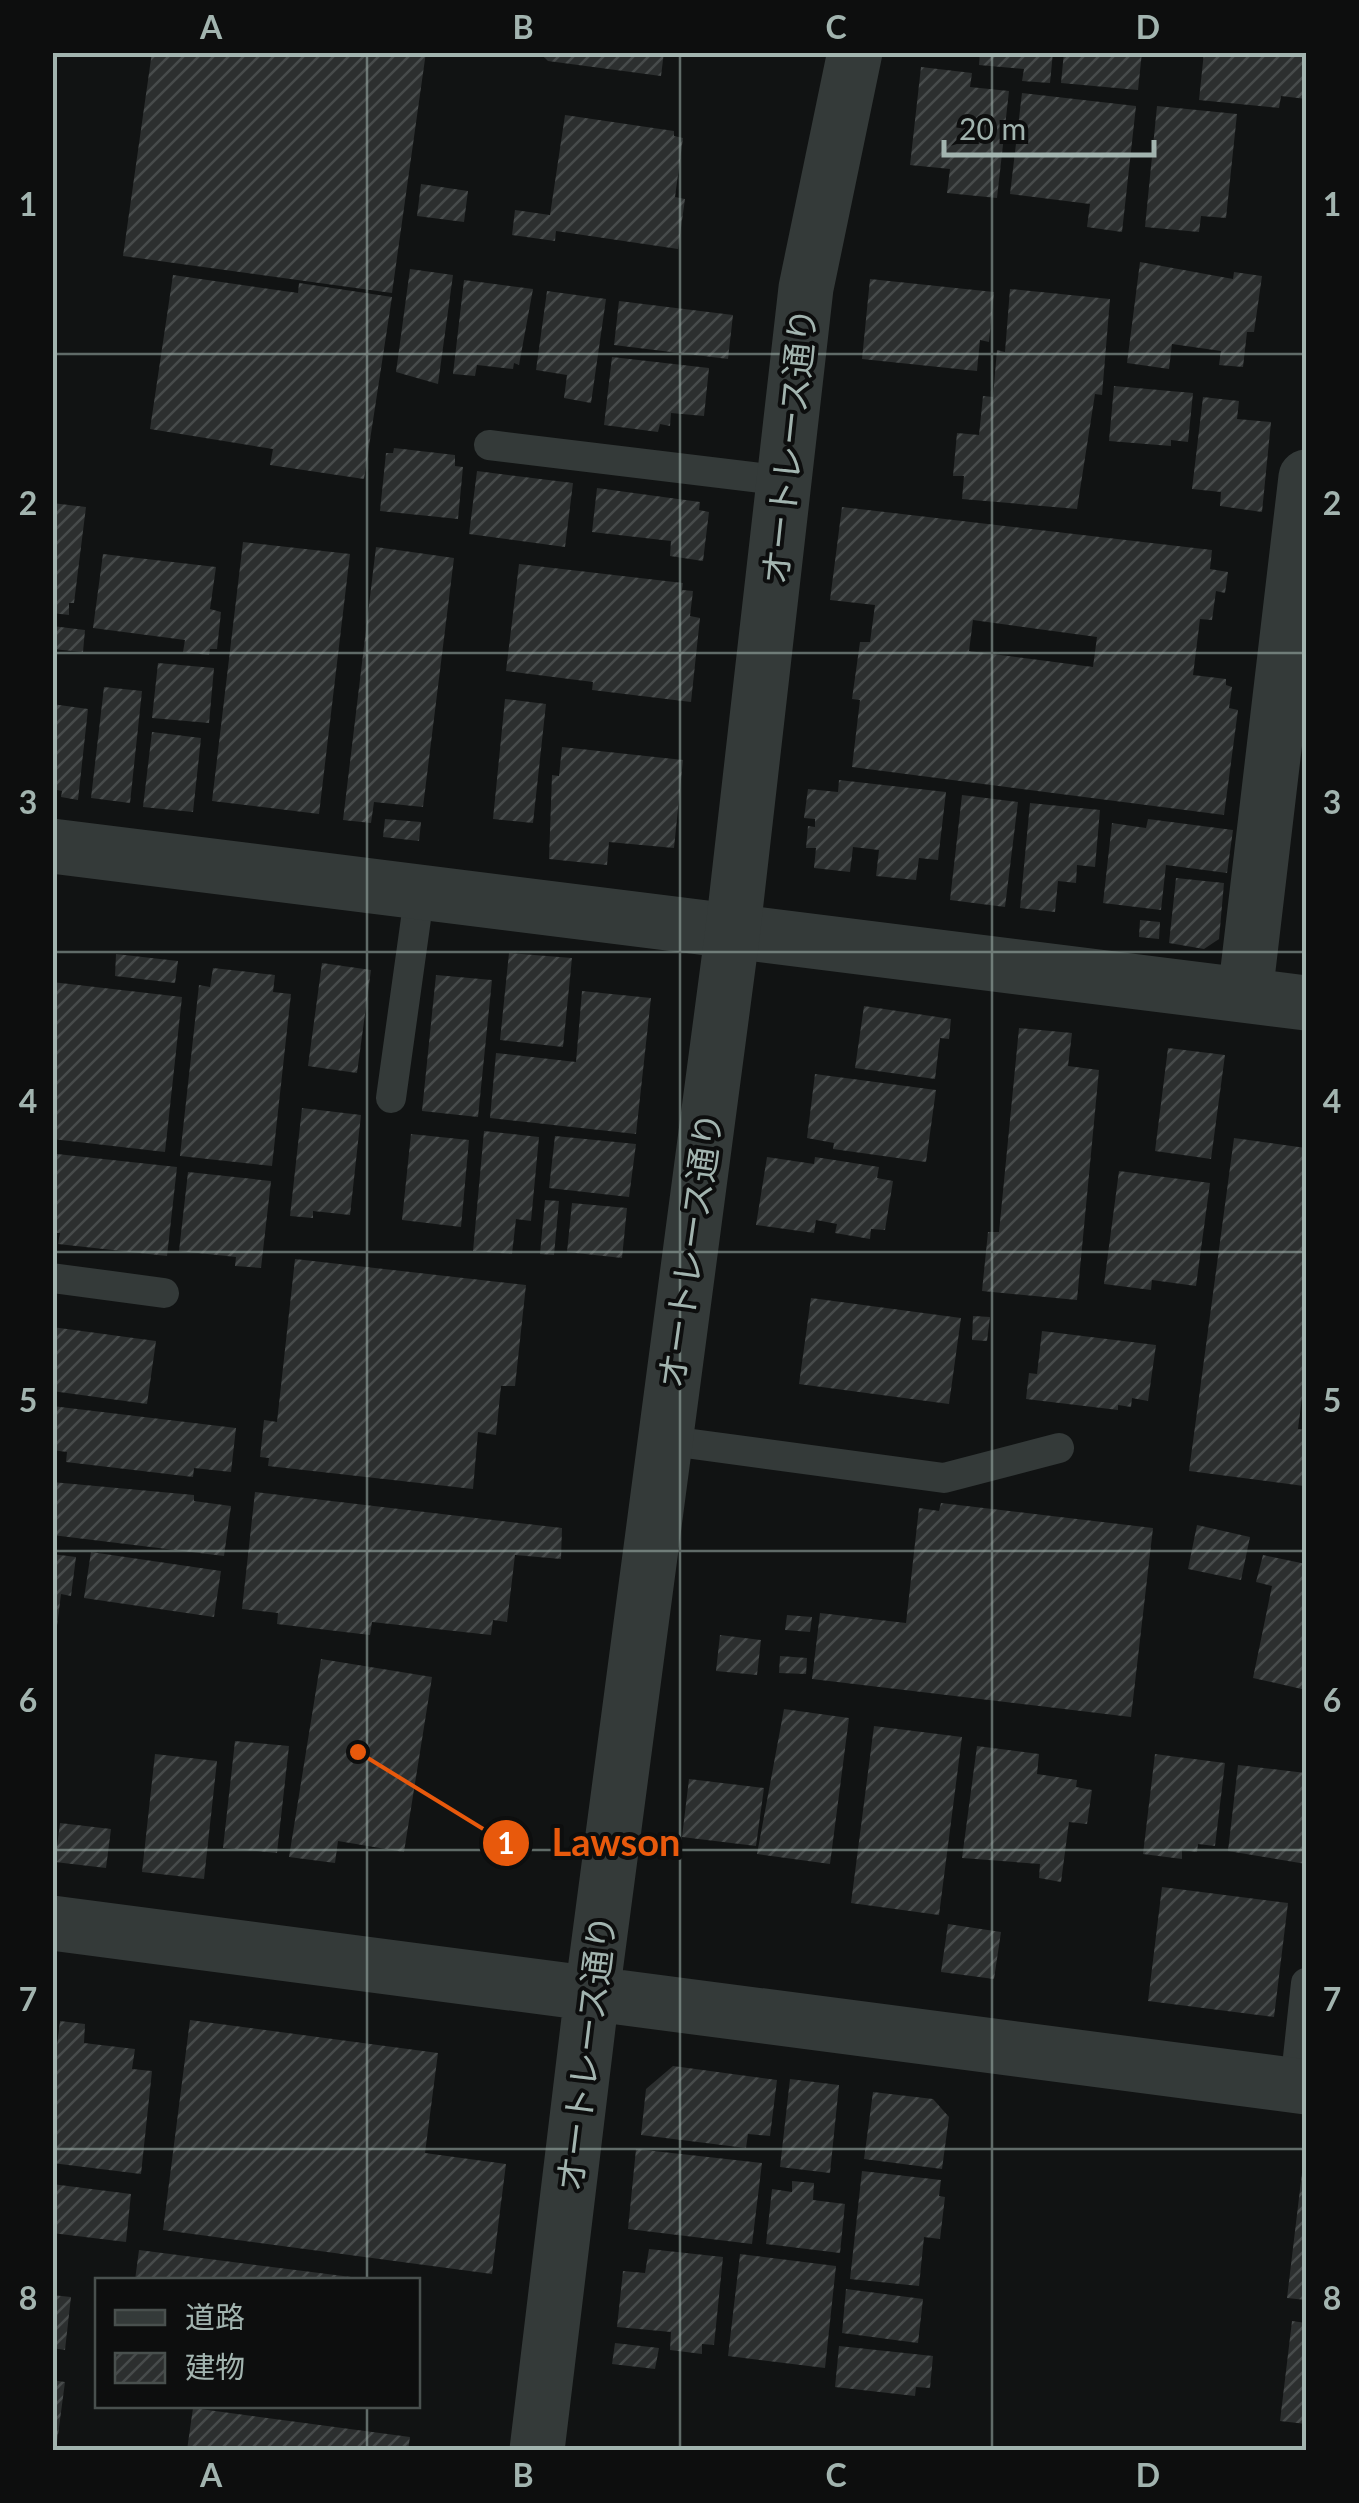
<svg xmlns="http://www.w3.org/2000/svg" width="1359" height="2503" viewBox="0 0 1359 2503" font-family="Lato,'Noto Sans JP',sans-serif">
	<style>
		.building { fill: url(#building-hatch); fill-rule: evenodd }
		.lines { fill: none; stroke-linecap: round; stroke-linejoin: round }
		.service { stroke: #343a39; stroke-width: 30 }
		.minor { stroke: #343a39; stroke-width: 55 }
		.tertiary { stroke: #343a39; stroke-width: 55 }
		.grid { fill: none; stroke: #a2b4af; stroke-width: 2.5; stroke-opacity: 0.55 }
		.labels { text-anchor: middle; dominant-baseline: central; stroke-width: 8; stroke-linejoin: round; paint-order: stroke }
		.street-label { font-size: 35px; fill: #a2b4af; stroke: #0d0e0e }
		.leader { fill: none; stroke: #e8590c; stroke-width: 4 }
		.callout-dot { fill: #e8590c; stroke: #0d0e0e; stroke-width: 4 }
		.mark-label { font-size: 30px; text-anchor: middle; font-weight: bold; fill: #fff }
		.callout-label { font-size: 38px; text-anchor: middle; font-weight: bold; fill: #e8590c; stroke: #0d0e0e; stroke-width: 8; stroke-linejoin: round; paint-order: stroke }
		.neatline { fill: none; stroke: #a2b4af; stroke-width: 4 }
		.grid-label { font-size: 32px; text-anchor: middle; font-weight: bold; fill: #a2b4af }
	</style>
	<defs>
		<pattern id="building-hatch" width="6" height="6" patternUnits="userSpaceOnUse" patternTransform="scale(2.5)"><rect width="6" height="6" fill="#2c2f2f"/><path d="M-1 1l2-2M0 6l6-6M5 7l2-2" fill="none" stroke="#474b4b"/></pattern>
	</defs>
	<rect width="100%" height="100%" fill="#111313"/>
	<path class="building" d="M152 52H426L392 293 123 256Z
		M539 52H664L661 76 548 61Z
		M980 52H1053L1050 83 1022 81 1024 69 979 65Z
		M1064 52H1142L1138 90 1061 83Z
		M1204 52H1306V99L1281 96 1279 108 1199 100Z
		M921 67 972 73 970 87 1009 91 997 198 947 193 950 169 910 165Z
		M1022 93 1136 106 1122 232 1087 227 1090 204 1010 194Z
		M1157 106 1237 114 1226 218 1201 216 1199 232 1145 227Z
		M565 115 674 131V136L683 138 675 197 685 199 678 249 556 231 555 241 512 235 515 210 550 215Z
		M421 184 468 191 464 222 417 216Z
		M1140 262 1233 279 1234 272 1262 276 1254 332H1247L1243 367 1219 365 1221 351 1172 344 1169 369 1127 363Z
		M410 269 453 275 438 384 396 372Z
		M173 275 298 293 299 283 392 297 364 479 270 465 273 449 150 429Z
		M870 279 994 292 989 342 980 340 977 371 862 359Z
		M464 280 533 289 519 365 514 363 513 369 477 365 475 376 453 374Z
		M1010 289 1110 299 1102 395 1095 394 1077 509 962 499 964 476H953L957 433 979 435 983 396 993 397 997 350 1005 352Z
		M547 291 606 299 591 403 564 398 567 375 536 370Z
		M619 301 733 315 728 359 614 345Z
		M612 357 709 368 704 416 671 413 670 426 660 424 658 432 604 425Z
		M1114 386 1193 393 1188 442 1171 440V446L1109 441Z
		M1203 397 1239 401 1237 419 1271 422 1262 512 1220 506 1221 492 1192 489Z
		M394 448 455 455V466L463 467 458 519 380 511 386 453H393Z
		M477 471 573 483 565 547 469 534Z
		M597 488 700 502 699 510 709 512 703 561 670 556 671 541 592 532Z
		M52 503 86 507 74 603H69V615L52 613Z
		M842 507 1212 550 1210 569 1228 572 1225 593 1216 591 1212 620 1200 619 1193 675 1226 679V685L1232 687 1229 708 1238 710 1224 815 852 767 860 700 852 699 860 642H870L875 605 830 600ZM973 620 1097 637 1093 667 969 651Z
		M243 542 350 554 319 814 212 801Z
		M376 547 454 558 423 807 374 802 371 823 343 820Z
		M103 554 216 567 210 609 221 612 217 649H210L209 655 183 652 185 640 93 628Z
		M519 564 683 583 682 590 693 591 690 616 700 618 691 702 592 690 593 682 506 671Z
		M52 626 85 630 83 652 52 649Z
		M158 663 214 668 209 723 152 718Z
		M104 687 142 691 130 803 91 798Z
		M505 699 546 704 533 823 493 819Z
		M52 704 88 709 78 800 61 797 62 791 52 789Z
		M152 732 201 738 193 812 143 807Z
		M562 747 683 760 674 848 609 842 607 865 549 859 552 775 559 776Z
		M839 780 946 792 938 860 919 858 916 880 876 876 879 850 853 847 850 872 814 868 816 848H806L808 826 815 827V819L804 818 808 789 838 792Z
		M962 795 1018 802 1005 907 950 900Z
		M1030 803 1100 810 1095 867 1077 865 1076 883 1058 881 1055 912 1020 908Z
		M385 819 421 822 419 841 383 837Z
		M1148 819 1233 830 1227 873 1166 865 1161 910 1103 903 1112 823 1146 828Z
		M1176 878 1224 883 1219 939 1204 949 1169 943Z
		M1140 920 1160 922 1159 939 1139 937Z
		M509 953 572 958 563 1047 500 1040Z
		M116 954 178 961 175 983 115 976Z
		M322 963 371 970 357 1073 308 1066Z
		M213 968 275 975 273 992 291 994 272 1166 180 1156 199 985 210 987Z
		M436 975 492 980 478 1117 422 1111Z
		M52 982 182 997 165 1152 52 1139Z
		M582 991 651 998 636 1134 490 1118 496 1053 576 1062Z
		M864 1006 951 1019 949 1039 940 1038 935 1079 855 1068Z
		M1019 1028 1072 1033 1068 1066 1099 1070 1077 1300 982 1291 988 1232H999Z
		M1168 1048 1225 1055 1211 1159 1155 1151Z
		M815 1074 936 1090 926 1162 833 1149 834 1143 807 1138Z
		M302 1108 361 1115 350 1215 313 1211V1218L290 1216Z
		M484 1131 539 1137 531 1221 516 1219 512 1254 473 1251Z
		M411 1134 469 1140 461 1227 402 1220Z
		M555 1136 636 1144 629 1197 549 1188Z
		M1234 1138 1306 1148V1366L1298 1429 1306 1430 1304 1486 1189 1471Z
		M57 1154 177 1167 167 1256 58 1244 60 1233H52Z
		M767 1157 814 1164 815 1157 879 1167 877 1178 893 1181 885 1230 871 1229 870 1239 835 1233 837 1224 816 1220 814 1233 756 1225Z
		M1119 1171 1210 1183 1196 1286 1152 1280 1151 1290 1104 1284Z
		M188 1172 271 1181 261 1268 235 1266 236 1257 179 1251Z
		M545 1200 559 1201 554 1255 540 1254Z
		M572 1203 627 1208 622 1258 567 1252Z
		M295 1259 526 1285 515 1386H501L496 1435 478 1432 473 1489 268 1466 269 1458 260 1457 264 1420 277 1422Z
		M811 1298 961 1318 949 1404 799 1384Z
		M973 1316 990 1317 987 1341 972 1340Z
		M52 1327 156 1341 147 1404 52 1391Z
		M1042 1331 1156 1345 1148 1401 1132 1398 1131 1407 1118 1405V1410L1026 1399 1029 1373 1037 1374Z
		M52 1406 236 1428 231 1472 194 1468 193 1477 66 1462 67 1452 52 1450Z
		M52 1482 194 1495V1501L231 1506 224 1556 52 1535Z
		M255 1492 562 1528 561 1559 515 1555 507 1622 493 1620 491 1635 372 1622 370 1635 277 1624 278 1613 242 1609Z
		M941 1503 1153 1528 1131 1717 812 1679 820 1613 906 1623 919 1508 939 1511Z
		M1197 1525 1250 1537 1241 1580 1188 1569Z
		M91 1552 221 1571 214 1617 84 1598Z
		M52 1554 76 1557 71 1596 61 1594 55 1642Z
		M1263 1555 1306 1564V1690L1253 1678 1272 1586 1256 1582Z
		M787 1615 812 1617 810 1632 785 1630Z
		M720 1635 761 1640 757 1675 716 1671Z
		M780 1656 807 1658 806 1674 779 1673Z
		M321 1659 432 1677 404 1852 338 1841 335 1863 289 1857Z
		M784 1709 849 1718 830 1864 757 1854Z
		M874 1726 962 1737 939 1915 851 1903Z
		M235 1741 289 1746 277 1853 223 1848Z
		M977 1746 1039 1754 1037 1774 1077 1780 1076 1787 1092 1790 1087 1824 1069 1822 1061 1882 1039 1878 1040 1864 962 1858Z
		M155 1754 217 1761 204 1879 142 1872Z
		M1155 1754 1225 1763 1215 1846 1198 1844 1197 1852 1182 1850V1859L1143 1854Z
		M1238 1765 1306 1773V1864L1228 1851Z
		M689 1779 764 1788 756 1846 682 1837Z
		M60 1823 111 1829 106 1868 55 1862Z
		M1162 1887 1288 1903 1274 2017 1148 2001Z
		M948 1924 1001 1932 994 1979 941 1972Z
		M190 2020 438 2053 425 2153 506 2164 492 2274 163 2230Z
		M60 2021 85 2024 84 2043 135 2049 132 2069 152 2071 141 2174 52 2163V2086Z
		M673 2066 777 2080 770 2136 748 2134 746 2148 641 2135 646 2089Z
		M790 2079 839 2085 830 2173 780 2167Z
		M873 2092 933 2099 949 2117 942 2169 864 2159Z
		M636 2149 762 2163 752 2244 628 2229Z
		M1304 2156H1306V2300L1287 2298Z
		M862 2171 941 2180 939 2196 945 2197 940 2239 924 2237 919 2286 850 2279Z
		M792 2181 814 2183 813 2200 845 2204 840 2253 766 2244 772 2189 792 2192Z
		M52 2184 131 2194 126 2242 52 2233Z
		M649 2249 723 2257 714 2345 702 2344V2354L670 2350 671 2332 617 2327 623 2271 645 2273Z
		M139 2250 359 2278V2280H135Z
		M740 2254 836 2266 825 2368 728 2356Z
		M846 2289 923 2299 918 2343 842 2333Z
		M52 2295 71 2297 65 2350 52 2348Z
		M1292 2321 1306 2323V2424L1280 2421Z
		M615 2343 659 2348 655 2369 612 2364Z
		M839 2346 933 2356 930 2388 916 2387 915 2396 835 2387Z
		M52 2380 65 2382 56 2450H52Z
		M193 2408 410 2437 408 2450H187Z"/>
	<g class="lines">
		<path class="service" d="M489 445 785 481
			M391 1098 420 890
			M52 1278 164 1293
			M663 1440 944 1478 1059 1448
			M1295 2085 1306 1983"/>
		<path class="minor" d="M52 846 1306 1003
			M1245 995 1306 477"/>
		<path class="tertiary" d="M52 1923 1306 2087
			M537 2450 592 1994 733 929 806 288 855 52"/>
	</g>
	<path class="grid" d="M367 52V2280M680 52V2450M992 52V2450M52 354H1306M52 653H1306M52 952H1306M52 1252H1306M52 1551H1306M52 1850H1306M52 2149H1306M367 2406V2450"/>
	<g class="labels">
		<g class="street-label">
			<text transform="translate(788 446) rotate(-84)">オートレース通り</text>
			<text transform="translate(689 1250) rotate(-82)">オートレース通り</text>
			<text transform="translate(585 2053) rotate(-83)">オートレース通り</text>
		</g>
	</g>
	<path class="leader" d="M358 1752L506 1843"/>
	<g class="callout-dot">
		<circle cx="358" cy="1752" r="10"/>
		<circle cx="506" cy="1843" r="25"/>
	</g>
	<g class="mark-label">
		<text x="506" y="1854">1</text>
	</g>
	<g class="callout-label">
		<text x="616" y="1856">Lawson</text>
	</g>
	<rect width="1359" height="2503" fill="none" stroke="#0d0e0e" stroke-width="110"/>
	<rect x="95" y="2278" width="325" height="130" fill="#0d0e0e" stroke="#49504e" stroke-width="2.5"/>
	<rect x="115" y="2310" width="50" height="15" fill="#343a39" stroke="#49504e" stroke-width="2.5"/>
	<text x="185" y="2328" font-size="30" fill="#a2b4af">道路</text>
	<rect x="115" y="2353" width="50" height="30" fill="url(#building-hatch)" stroke="#49504e" stroke-width="2.5"/>
	<text x="185" y="2378" font-size="30" fill="#a2b4af">建物</text>
	<path d="M944 140v15h210v-15" fill="none" stroke="#a2b4af" stroke-width="5"/>
	<text x="959" y="140" font-size="30" fill="#a2b4af" stroke="#0d0e0e" stroke-width="8" paint-order="stroke">20 m</text>
	<rect x="55" y="55" width="1249" height="2393" class="neatline"/>
	<g class="grid-label">
		<text x="211" y="39">A</text>
		<text x="523" y="39">B</text>
		<text x="836" y="39">C</text>
		<text x="1148" y="39">D</text>
		<text x="28" y="216">1</text>
		<text x="1332" y="216">1</text>
		<text x="28" y="515">2</text>
		<text x="1332" y="515">2</text>
		<text x="28" y="814">3</text>
		<text x="1332" y="814">3</text>
		<text x="28" y="1113">4</text>
		<text x="1332" y="1113">4</text>
		<text x="28" y="1412">5</text>
		<text x="1332" y="1412">5</text>
		<text x="28" y="1712">6</text>
		<text x="1332" y="1712">6</text>
		<text x="28" y="2011">7</text>
		<text x="1332" y="2011">7</text>
		<text x="28" y="2310">8</text>
		<text x="1332" y="2310">8</text>
		<text x="211" y="2487">A</text>
		<text x="523" y="2487">B</text>
		<text x="836" y="2487">C</text>
		<text x="1148" y="2487">D</text>
	</g>
</svg>
